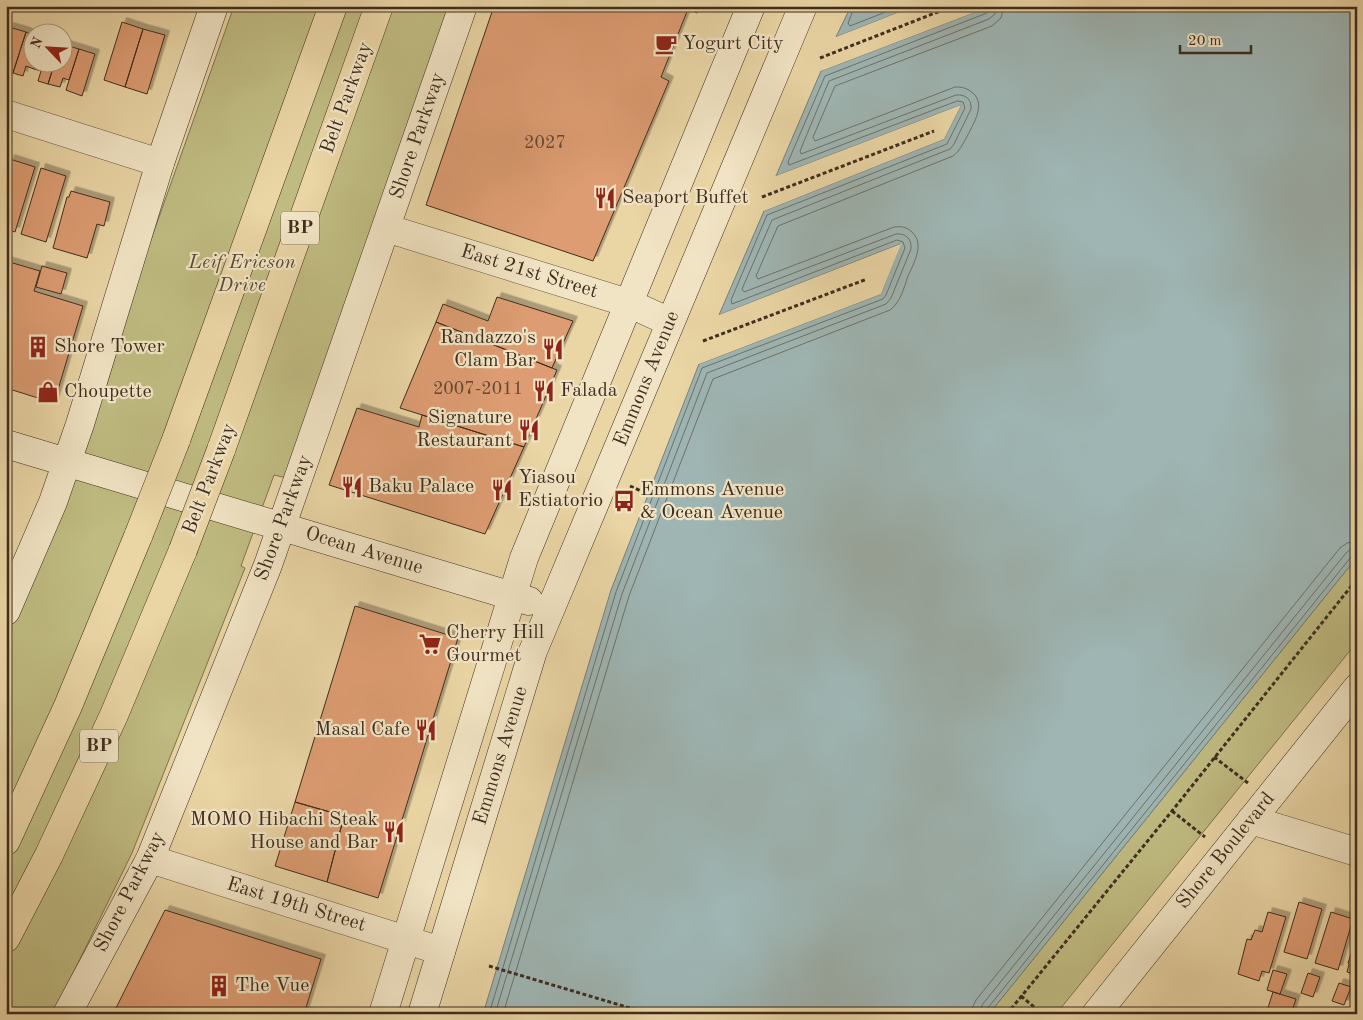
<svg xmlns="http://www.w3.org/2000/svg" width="1363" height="1020" viewBox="0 0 1363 1020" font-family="'Old Standard TT',serif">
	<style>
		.green { fill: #bfbb81; stroke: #7f7450 }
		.water { fill: #9eb5b3; stroke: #787f78 }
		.pier { fill: #ead5a5 }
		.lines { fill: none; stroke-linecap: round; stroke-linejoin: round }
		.shore { stroke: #6e7169; stroke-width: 1 }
		.building { fill: #dd9c72; stroke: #3f2d1f; filter: url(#shadow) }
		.street-casing { stroke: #6a5740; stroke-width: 29 }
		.secondary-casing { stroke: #3f2d1f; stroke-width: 29 }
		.highway-casing { stroke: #3f2d1f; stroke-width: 29 }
		.path { stroke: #3f2d1f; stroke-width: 3; stroke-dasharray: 4 2.5; stroke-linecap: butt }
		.street { stroke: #f1e4c4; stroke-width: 28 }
		.secondary { stroke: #f1e4c4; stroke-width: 28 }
		.highway { stroke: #ead5a5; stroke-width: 28 }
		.highway-bridge-casing { stroke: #3f2d1f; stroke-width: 29; stroke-linecap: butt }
		.highway-bridge { stroke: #ead5a5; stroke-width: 28 }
		.labels { text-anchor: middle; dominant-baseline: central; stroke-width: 4.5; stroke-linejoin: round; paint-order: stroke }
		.number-label { font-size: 18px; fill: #664934 }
		.shield { fill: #f1e4c4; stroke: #746450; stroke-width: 1 }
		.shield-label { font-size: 19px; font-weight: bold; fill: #3f2d1f }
		.poi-label { font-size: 20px; fill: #3f2d1f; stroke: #f1e4c4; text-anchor: start }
		.street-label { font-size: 20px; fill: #3f2d1f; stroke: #f1e4c4 }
		.park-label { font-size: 20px; font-style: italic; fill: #594933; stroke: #f1e4c4 }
	</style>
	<defs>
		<filter id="shadow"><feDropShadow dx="4.5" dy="-4.5" stdDeviation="0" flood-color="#0004"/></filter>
	</defs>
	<rect width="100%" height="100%" fill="#ead5a5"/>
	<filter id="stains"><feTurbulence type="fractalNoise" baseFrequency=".004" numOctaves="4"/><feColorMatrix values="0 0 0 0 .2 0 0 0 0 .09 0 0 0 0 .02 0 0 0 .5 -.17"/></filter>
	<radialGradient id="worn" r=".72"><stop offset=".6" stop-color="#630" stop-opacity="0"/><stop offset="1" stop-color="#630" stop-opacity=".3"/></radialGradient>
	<path class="green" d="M234 6H452L287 478 274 475 241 566 245 568 132 853 53 1014H6V641L42 544 57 518 105 390 148 248Z
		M1357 557V642L1056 1014H989Z"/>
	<path class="water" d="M851 6H915L836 37Z
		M991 6H1357V557L989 1014H483L611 590 699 364 881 294 900 244 719 315 764 211 944 139 961 105 776 176 821 71Z"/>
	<path class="pier" d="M915 6H917L916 9 835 39 836 37Z
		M984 6H991L821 71 823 68Z
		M961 105 944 139 764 211 765 208 943 137 956 109 776 179V176Z
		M901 244 881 294 699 364 700 360 879 292 896 248 718 317 719 315Z"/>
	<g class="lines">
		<path class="shore" d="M855 6 848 23 850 26 901 6
			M489 1014 616 592 702 368 883 299 886 295 905 248 903 242 897 240 732 304 731 300 767 215 947 144 965 108 963 102 957 101 789 165 788 162 825 76 987 13 990 10 991 6
			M495 1014 622 594 707 373 886 304 891 298 911 249C912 239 906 233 896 234L744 292 742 289 772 220 950 149 954 144 971 109C972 100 966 94 956 95L801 154 800 151 829 81 989 19 995 14 997 6
			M503 1014 629 596 713 379 890 310C900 303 904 288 908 276 914 263 925 244 912 232 907 227 901 226 894 227L758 279 756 276 778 226 953 156C961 150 964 141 969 133 972 126 977 118 978 111 982 96 968 86 955 87L815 141 813 137 835 86 992 26 1001 18 1004 6
			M972 1014 973 1006 976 1000 1340 548 1347 543 1357 541
			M980 1014 982 1005 1346 553 1351 549 1357 548
			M986 1014 987 1009 1351 557 1357 555"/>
	</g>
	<path class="building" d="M494 6H700L697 13 688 9 661 77 669 81 593 261 426 205Z
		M122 22 143 29 125 87 104 80Z
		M9 27 26 32 13 73 6 71V35Z
		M143 29 165 35 147 94 125 87Z
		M26 32 32 35V62H35L34 69 26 66 23 76 13 73Z
		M62 44 79 49 69 80 63 78 60 87 48 84 55 62H62Z
		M79 49 95 54 82 96 66 90Z
		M35 62H55L48 84 38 81 41 71 34 69Z
		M10 159 35 167 15 232 6 229V173Z
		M41 168 66 176 46 242 21 234Z
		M71 191 110 202 104 226 97 224 87 258 53 248 67 197H69Z
		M6 261 40 271 34 291 83 306 54 403 6 388Z
		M42 266 67 273 61 294 36 287Z
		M497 297 573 321 552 368 436 322 443 304 488 321Z
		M436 322 557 370 524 447 400 408Z
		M357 408 419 427 422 415 524 447 485 534 329 485Z
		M355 606 458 638 378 898 327 882 344 816 295 802Z
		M295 802 344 816 327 882 275 866Z
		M1299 902 1322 909 1307 959 1284 952Z
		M165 910 321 959 304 1014H113Z
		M1268 912 1286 917 1269 973 1262 971 1259 981 1238 974 1247 939 1251 940 1255 930 1262 932Z
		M1331 912 1353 919 1338 970 1315 963Z
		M1357 935V975L1347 972 1349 964 1348 963Z
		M1273 970 1287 974 1280 994 1267 990Z
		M1308 973 1320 977 1313 997 1301 993Z
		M1339 983 1351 987 1344 1005 1332 1001Z
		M1273 992 1296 999 1291 1014H1266Z"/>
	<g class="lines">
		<g class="street-casing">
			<path id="street" d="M6 114 160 163
				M386 228 628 303 670 322
				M1251 820 1357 852
				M150 859 441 951"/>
		</g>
		<g class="secondary-casing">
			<path id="secondary" d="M6 444 529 601
				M6 611 53 502 80 424 160 163 214 6
				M67 1014 150 859 268 565 463 6
				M383 1014 524 558 751 6
				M422 1014 533 651 803 6
				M1096 1014 1357 688"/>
		</g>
		<g class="highway-casing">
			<path id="highway" d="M176 440 333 6
				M221 450 379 6
				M6 841 68 706 139 534
				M6 938 49 855 114 715 183 550"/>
		</g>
		<path class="path" d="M820 58 953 6
			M762 197 934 131
			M703 341 867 279
			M630 486 641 491
			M1214 757 1248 783
			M1172 811 1205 837
			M489 966 650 1014
			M1021 996 1040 1012
			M1007 1014 1172 811 1357 579"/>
		<use href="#street" class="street"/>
		<use href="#secondary" class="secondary"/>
		<use href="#highway" class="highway"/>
		<g class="highway-bridge-casing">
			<path id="highway-bridge" d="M139 534 176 440
				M183 550 221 450"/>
		</g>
		<use href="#highway-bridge" class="highway-bridge"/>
	</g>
	<defs>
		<g id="cafe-bare" transform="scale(1.725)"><path d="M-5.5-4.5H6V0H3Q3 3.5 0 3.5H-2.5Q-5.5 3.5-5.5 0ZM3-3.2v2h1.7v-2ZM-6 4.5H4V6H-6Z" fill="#8f2418" stroke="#f1e4c4" stroke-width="2.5" paint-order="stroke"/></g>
		<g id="restaurant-bare" transform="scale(1.725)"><path d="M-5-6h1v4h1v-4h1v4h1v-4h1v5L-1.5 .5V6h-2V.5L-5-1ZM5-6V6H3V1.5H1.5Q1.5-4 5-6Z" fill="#8f2418" stroke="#f1e4c4" stroke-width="2.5" paint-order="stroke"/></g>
		<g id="building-bare" transform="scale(1.725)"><path d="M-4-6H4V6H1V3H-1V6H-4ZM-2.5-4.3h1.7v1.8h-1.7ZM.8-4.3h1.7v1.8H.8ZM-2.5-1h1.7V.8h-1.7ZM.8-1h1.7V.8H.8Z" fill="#8f2418" stroke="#f1e4c4" stroke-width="2.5" paint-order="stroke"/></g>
		<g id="shop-bare" transform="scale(1.725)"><path d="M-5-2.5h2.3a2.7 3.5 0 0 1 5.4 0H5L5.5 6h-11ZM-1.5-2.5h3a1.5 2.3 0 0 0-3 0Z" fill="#8f2418" stroke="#f1e4c4" stroke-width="2.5" paint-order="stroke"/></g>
		<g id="bus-bare" transform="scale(1.725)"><path d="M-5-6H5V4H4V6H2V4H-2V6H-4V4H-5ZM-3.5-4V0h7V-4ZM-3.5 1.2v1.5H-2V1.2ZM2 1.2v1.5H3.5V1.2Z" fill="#8f2418" stroke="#f1e4c4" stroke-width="2.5" paint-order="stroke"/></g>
		<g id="supermarket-bare" transform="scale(1.725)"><path d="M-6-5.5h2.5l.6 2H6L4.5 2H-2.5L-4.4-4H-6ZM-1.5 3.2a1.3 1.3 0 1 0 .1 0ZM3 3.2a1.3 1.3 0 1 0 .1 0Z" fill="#8f2418" stroke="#f1e4c4" stroke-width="2.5" paint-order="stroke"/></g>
	</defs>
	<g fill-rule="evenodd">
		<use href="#cafe-bare" x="666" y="44"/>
		<use href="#restaurant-bare" x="605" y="198"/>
		<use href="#building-bare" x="38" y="347"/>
		<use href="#restaurant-bare" x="553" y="349"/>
		<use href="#restaurant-bare" x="544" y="391"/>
		<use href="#shop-bare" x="48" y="392"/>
		<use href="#restaurant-bare" x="529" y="430"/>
		<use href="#restaurant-bare" x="352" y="487"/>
		<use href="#restaurant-bare" x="502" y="490"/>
		<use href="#bus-bare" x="624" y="501"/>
		<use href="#supermarket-bare" x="430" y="644"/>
		<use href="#restaurant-bare" x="426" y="730"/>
		<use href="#restaurant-bare" x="394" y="832"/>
		<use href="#building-bare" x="219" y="986"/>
	</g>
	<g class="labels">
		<g class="number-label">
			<text x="545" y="143">2027</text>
			<text x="478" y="389">2007-2011</text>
		</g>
		<g class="shield">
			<rect x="281" y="211.5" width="38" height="33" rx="4"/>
			<rect x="80" y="729.5" width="38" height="33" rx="4"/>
		</g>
		<g class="shield-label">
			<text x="300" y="228">BP</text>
			<text x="99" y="746">BP</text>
		</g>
		<g class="poi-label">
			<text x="682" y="44">Yogurt City</text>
			<text x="622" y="198">Seaport Buffet</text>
			<text x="536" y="338" text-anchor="end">Randazzo's<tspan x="536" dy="23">Clam Bar</tspan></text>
			<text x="54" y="347">Shore Tower</text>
			<text x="560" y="391">Falada</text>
			<text x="64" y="392">Choupette</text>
			<text x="512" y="418" text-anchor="end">Signature<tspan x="512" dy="23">Restaurant</tspan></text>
			<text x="518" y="478">Yiasou<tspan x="518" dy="23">Estiatorio</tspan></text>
			<text x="368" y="487">Baku Palace</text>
			<text x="640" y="490">Emmons Avenue<tspan x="640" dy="23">&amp; Ocean Avenue</tspan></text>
			<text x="446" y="633">Cherry Hill<tspan x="446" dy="23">Gourmet</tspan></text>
			<text x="410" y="730" text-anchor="end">Masal Cafe</text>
			<text x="378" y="820" text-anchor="end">MOMO Hibachi Steak<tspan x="378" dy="23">House and Bar</tspan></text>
			<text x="235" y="986">The Vue</text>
		</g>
		<g class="street-label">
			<text transform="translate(347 98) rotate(-70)">Belt Parkway</text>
			<text transform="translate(418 136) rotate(-71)">Shore Parkway</text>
			<text transform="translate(529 272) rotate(17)">East 21st Street</text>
			<text transform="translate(647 379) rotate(-68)">Emmons Avenue</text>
			<text transform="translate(210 479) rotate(-69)">Belt Parkway</text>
			<text transform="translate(284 518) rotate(-70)">Shore Parkway</text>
			<text transform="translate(364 551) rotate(17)">Ocean Avenue</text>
			<text transform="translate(501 756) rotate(-73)">Emmons Avenue</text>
			<text transform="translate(1226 851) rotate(-51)">Shore Boulevard</text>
			<text transform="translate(130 892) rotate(-63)">Shore Parkway</text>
			<text transform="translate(296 905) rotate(17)">East 19th Street</text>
		</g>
		<g class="park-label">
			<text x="242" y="263">Leif Ericson<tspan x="242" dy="23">Drive</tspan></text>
		</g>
	</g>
	<rect width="1363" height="1020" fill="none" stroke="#ead5a5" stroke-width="25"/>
	<rect x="8" y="8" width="1348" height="1005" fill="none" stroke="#3f2d1f" stroke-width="2.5"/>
	<rect x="12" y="12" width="1338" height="995" fill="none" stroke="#3f2d1f"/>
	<g transform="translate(48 48) rotate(295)"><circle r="24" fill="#f1e4c4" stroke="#aa9b82"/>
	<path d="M0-4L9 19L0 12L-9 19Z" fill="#8f2418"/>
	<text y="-8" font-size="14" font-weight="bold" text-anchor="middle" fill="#3f2d1f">N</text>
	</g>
	<path d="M1180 45v8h71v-8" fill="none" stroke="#3f2d1f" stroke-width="2.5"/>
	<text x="1188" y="45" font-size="15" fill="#3f2d1f" stroke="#f1e4c4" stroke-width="4" paint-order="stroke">20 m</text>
	<rect width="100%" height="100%" filter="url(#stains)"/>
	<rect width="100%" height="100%" fill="url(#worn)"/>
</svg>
